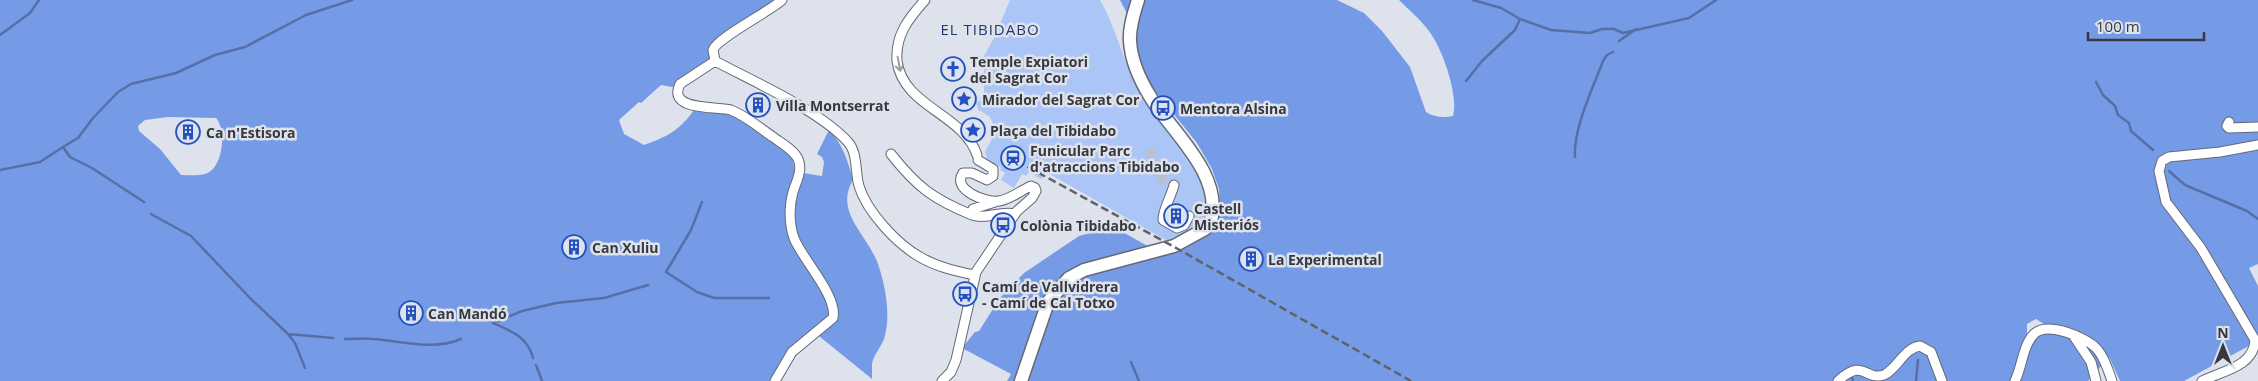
<svg xmlns="http://www.w3.org/2000/svg" width="2258" height="381" viewBox="0 0 2258 381" font-family="'Open Sans',sans-serif">
	<style>
		.green { fill: #abc5f7 }
		.forest { fill: #759be7; fill-rule: evenodd }
		.lines { fill: none; stroke-linecap: round; stroke-linejoin: round }
		.stream { stroke: #5670a6; stroke-width: 2.5 }
		.street-tunnel { stroke: #bcc0ca; stroke-width: 9; stroke-dasharray: 9 4.5; stroke-linecap: butt }
		.street-casing { stroke: #646973; stroke-width: 11 }
		.secondary-casing { stroke: #646973; stroke-width: 15 }
		.street { stroke: #fff; stroke-width: 9 }
		.secondary { stroke: #fff; stroke-width: 12 }
		.rail { stroke: #5f6267; stroke-width: 2.5; stroke-dasharray: 8 4; stroke-linecap: butt }
		.oneway { stroke: #9b9c9e }
		.labels { text-anchor: middle; dominant-baseline: central; stroke-width: 5; stroke-linejoin: round; paint-order: stroke }
		.poi-label { font-size: 14px; font-weight: bold; fill: #37393d; stroke: #dde2ed; text-anchor: start }
		.neighbourhood-label { font-size: 15px; letter-spacing: 1px; fill: #203970; stroke: #dde2ed }
	</style>
	<rect width="100%" height="100%" fill="#dde2ed"/>
	<path class="green" d="M1010 0H1100C1117 29 1123 63 1139 92 1161 133 1215 171 1204 223L1171 243 1046 172 1041 179 1029 172 1026 176 1022 174 1014 188 1001 180 1005 173 1000 170 1001 168 987 159 985 152 996 131 990 117 981 111H979L976 103 982 99 984 92V56L995 36Z"/>
	<path class="forest" d="M0 0H787L773 12 724 44 718 48 717 57 695 68 672 87 661 85 641 103 639 102 619 120 624 134 644 145C667 137 680 130 694 110 704 112 715 111 725 114 744 118 781 142 792 159 794 163 794 170 795 174L803 173 822 176 824 162 822 157 817 154 829 130C843 144 848 162 853 180 833 213 870 236 879 267 886 289 891 317 884 339 881 347 873 356 872 364 872 369 872 374 872 379L819 336 797 353 780 381H0ZM168 117 216 118C227 130 223 169 205 174 198 176 188 175 181 175L160 149 139 131 138 126 145 120Z
		M1120 0H1337L1364 13 1382 31 1410 67 1426 112C1433 117 1444 118 1453 116 1459 95 1442 48 1429 31 1420 19 1409 10 1399 0H2258V264L2249 268 2258 286V341L2184 381H2120L2109 357 2088 381H1007L1011 374 962 348 975 332 979 331 1000 298 1024 273 1079 236 1094 232 1105 222 1151 248 1160 256 1180 248 1215 225 1220 204 1219 189 1212 169 1197 143 1151 86 1136 49 1135 29ZM2036 319 2044 324 2027 335V324Z"/>
	<g class="lines">
		<path class="stream" d="M1473 0 1501 8 1520 19 1551 30 1590 33 1602 29H1614L1623 33 1689 18 1716 0
			M0 35 30 13 39 0
			M1619 41 1636 29
			M1466 81 1482 61 1515 30 1520 19
			M2096 82 2103 95 2115 106 2118 115 2129 123 2131 131 2153 150
			M63 147 78 138 93 118 118 92 131 84 176 73 215 55 245 47 306 15 352 0
			M1575 157C1573 129 1593 88 1603 61L1607 55 1613 52
			M0 170 40 162 63 147 70 157 92 168 144 202
			M2169 171 2185 185 2247 211 2258 219
			M702 202 691 230 666 272 697 292 714 298H769
			M151 214 191 236 250 298 288 334 333 338
			M493 323 522 311 556 303 604 298 648 285
			M493 323C511 331 528 337 533 358
			M288 334 295 343 305 368
			M345 339C354 339 364 338 373 339 402 341 433 351 461 339
			M1131 362 1139 381
			M536 365 542 381
			M1852 378 1853 381
			M1916 381 1918 360"/>
		<path class="street-tunnel" d="M1149 149 1164 181 1174 185"/>
		<g class="street-casing">
			<path id="street" d="M925 0C909 18 895 35 897 61 903 107 964 114 977 155
				M715 61 680 84C666 112 720 106 731 110 746 116 760 128 773 137 781 143 794 150 798 159 803 170 796 182 793 192 789 206 789 224 794 238 802 259 838 296 833 318L792 352 775 381
				M715 61C754 82 819 110 848 142 858 153 855 173 859 186 867 212 897 244 920 257 937 267 956 271 974 275
				M715 61 713 50C717 38 769 12 782 0
				M2229 122 2227 126 2229 128 2258 127
				M891 154C917 187 933 199 972 215L973 209 995 202
				M1174 185C1171 197 1163 209 1163 220L1177 228 1184 225 1189 216
				M972 215C987 220 1000 210 1015 214
				M2073 335 2091 362 2096 381
				M942 381 951 372 956 360 976 272 1017 211 1032 198 1036 191 1035 188 1031 186C1020 191 1011 199 999 201 986 203 951 190 963 173H972L987 180 993 176V169L978 160
				M1838 381C1864 357 1864 381 1884 375 1898 368 1904 348 1920 346L1931 352 1942 381
				M2015 381C2022 367 2023 345 2034 334 2047 321 2086 337 2097 349 2105 358 2108 370 2112 381
				M2202 381C2221 371 2254 367 2255 340L2201 248 2166 202 2159 171 2162 161 2169 157 2220 152 2258 145"/>
		</g>
		<g class="secondary-casing">
			<path id="secondary" d="M1021 381 1048 302 1069 278 1084 270 1174 246 1205 229 1211 221C1223 174 1172 132 1151 98 1141 82 1131 60 1130 41 1129 27 1134 13 1138 0"/>
		</g>
		<use href="#street" class="street"/>
		<use href="#secondary" class="secondary"/>
		<path class="rail" d="M1017 161 1178 249 1411 381"/>
	</g>
	<defs><path id="oneway-shaft" d="M-6 0H5M1.5-3L5.5 0L1.5 3" fill="none" stroke-width="1.6" stroke-linecap="round" stroke-linejoin="round" transform="scale(1.25)"/></defs>
	<use class="oneway" href="#oneway-shaft" transform="translate(899 64) rotate(79)"/>
	<defs>
		<g id="church-ring" transform="scale(1.25)"><circle r="9.5" fill="#dde2ed" stroke="#2351bf" stroke-width="1.5"/><path d="M-1.2-6h2.4v3.5h3.3v2.4h-3.3V6h-2.4V-.1h-3.3v-2.4h3.3Z" fill="#2351bf"/></g>
		<g id="sight-ring" transform="scale(1.25)"><circle r="9.5" fill="#dde2ed" stroke="#2351bf" stroke-width="1.5"/><path d="M0-6L1.8-2.2L6-1.7L2.9 1.2L3.7 5.4L0 3.3L-3.7 5.4L-2.9 1.2L-6-1.7L-1.8-2.2Z" fill="#2351bf"/></g>
		<g id="building-ring" transform="scale(1.25)"><circle r="9.5" fill="#dde2ed" stroke="#2351bf" stroke-width="1.5"/><path d="M-4-6H4V6H1V3H-1V6H-4ZM-2.5-4.3h1.7v1.8h-1.7ZM.8-4.3h1.7v1.8H.8ZM-2.5-1h1.7V.8h-1.7ZM.8-1h1.7V.8H.8Z" fill="#2351bf"/></g>
		<g id="bus-ring" transform="scale(1.25)"><circle r="9.5" fill="#dde2ed" stroke="#2351bf" stroke-width="1.5"/><path d="M-5-6H5V4H4V6H2V4H-2V6H-4V4H-5ZM-3.5-4V0h7V-4ZM-3.5 1.2v1.5H-2V1.2ZM2 1.2v1.5H3.5V1.2Z" fill="#2351bf"/></g>
		<g id="station-ring" transform="scale(1.25)"><circle r="9.5" fill="#dde2ed" stroke="#2351bf" stroke-width="1.5"/><path d="M-3-6H3Q5-6 5-4V2Q5 4 3 4L4.5 6H3L1.5 4h-3L-3 6H-4.5L-3 4Q-5 4-5 2V-4Q-5-6-3-6ZM-3.5-4v3h7v-3ZM-3.5 1v1.5H-2V1ZM2 1v1.5H3.5V1Z" fill="#2351bf"/></g>
	</defs>
	<g fill-rule="evenodd">
		<use href="#church-ring" x="953" y="69"/>
		<use href="#sight-ring" x="964" y="99"/>
		<use href="#building-ring" x="758" y="105"/>
		<use href="#bus-ring" x="1163" y="108"/>
		<use href="#sight-ring" x="973" y="130"/>
		<use href="#building-ring" x="188" y="132"/>
		<use href="#station-ring" x="1013" y="158"/>
		<use href="#building-ring" x="1176" y="216"/>
		<use href="#bus-ring" x="1003" y="225"/>
		<use href="#building-ring" x="574" y="247"/>
		<use href="#building-ring" x="1251" y="259"/>
		<use href="#bus-ring" x="965" y="294"/>
		<use href="#building-ring" x="411" y="313"/>
	</g>
	<g class="labels">
		<g class="poi-label">
			<text x="970" y="61">Temple Expiatori<tspan x="970" dy="16">del Sagrat Cor</tspan></text>
			<text x="982" y="99">Mirador del Sagrat Cor</text>
			<text x="776" y="105">Villa Montserrat</text>
			<text x="1180" y="108">Mentora Alsina</text>
			<text x="990" y="130">Plaça del Tibidabo</text>
			<text x="206" y="132">Ca n'Estisora</text>
			<text x="1030" y="150">Funicular Parc<tspan x="1030" dy="16">d'atraccions Tibidabo</tspan></text>
			<text x="1194" y="208">Castell<tspan x="1194" dy="16">Misteriós</tspan></text>
			<text x="1020" y="225">Colònia Tibidabo</text>
			<text x="592" y="247">Can Xuliu</text>
			<text x="1268" y="259">La Experimental</text>
			<text x="982" y="286">Camí de Vallvidrera<tspan x="982" dy="16">- Camí de Cal Totxo</tspan></text>
			<text x="428" y="313">Can Mandó</text>
		</g>
		<g class="neighbourhood-label">
			<text x="990" y="29">EL TIBIDABO</text>
		</g>
	</g>
	<g transform="translate(2223 346)" stroke="#dde2ed" stroke-width="4" paint-order="stroke">
	<path d="M0-4L9 19L0 12L-9 19Z" fill="#37393d"/>
	<text y="-8" font-size="14" font-weight="bold" text-anchor="middle" fill="#37393d">N</text>
	</g>
	<path d="M2088 32v8h116v-8" fill="none" stroke="#37393d" stroke-width="2.5"/>
	<text x="2096" y="32" font-size="15" fill="#37393d" stroke="#dde2ed" stroke-width="4" paint-order="stroke">100 m</text>
</svg>
